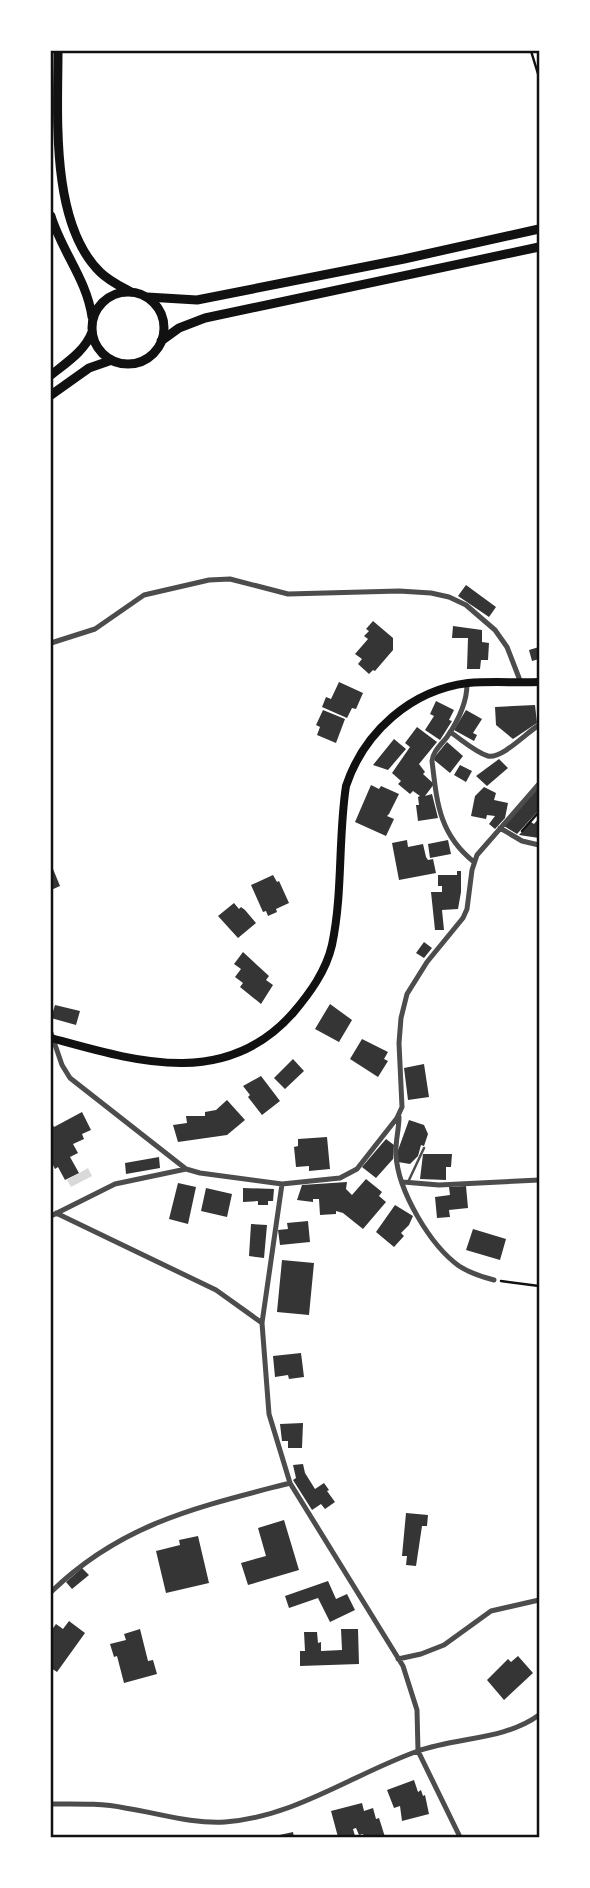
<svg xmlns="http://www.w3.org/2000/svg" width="590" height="1888" viewBox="0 0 590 1888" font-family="'Varela Round',sans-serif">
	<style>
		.water { fill: #d9d9d9 }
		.building { fill: #353535 }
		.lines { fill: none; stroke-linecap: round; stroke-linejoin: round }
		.path { stroke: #111; stroke-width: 2.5 }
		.service { stroke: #4c4c4c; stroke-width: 2.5 }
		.minor { stroke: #4c4c4c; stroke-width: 5 }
		.secondary { stroke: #111; stroke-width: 8 }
		.primary { stroke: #111; stroke-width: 9 }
		.neatline { fill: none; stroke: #111; stroke-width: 2.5 }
	</style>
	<rect width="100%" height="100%" fill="#fff"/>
	<path class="water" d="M88 1168 92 1176 71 1187 67 1180Z"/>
	<path class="building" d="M466 585 496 607 489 617 458 596Z
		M373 621 393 638V650L375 671 373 670 369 674 358 664 362 659 355 654 368 639 364 636 369 631 366 629Z
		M453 626 482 630V642L489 643 488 660H481L480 669H467L468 638H452Z
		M539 647V659L532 661 529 650Z
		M339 682 363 693 356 709 352 708 347 718 322 707 326 697 331 699Z
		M436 701 454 710 449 720 452 721 440 740 425 730 434 716 430 714Z
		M535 705 537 723 513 739 496 725 495 707Z
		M323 710 345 719 336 743 317 735 320 727 316 725Z
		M466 710 482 719 473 733 477 735 474 741 454 730Z
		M417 727 437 742 419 764 425 772 423 774 434 784 425 796 432 794 438 818 418 821 416 805H419L418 797 420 796 413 791 410 794 398 784 401 781 392 773 410 747 405 743Z
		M394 739 406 749 388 770 373 765Z
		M447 742 463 756 450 773 433 759Z
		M499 759 508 768 487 786 476 776Z
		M460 765 472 771 466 782 454 775Z
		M371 785 379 789 381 786 399 794 389 814 387 816 394 819 386 836 355 822Z
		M484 787 496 793 494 800 508 803 505 818 495 829 489 824 495 816 487 815 486 819 471 816 475 796Z
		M536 789 539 792V810L517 834 504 826Z
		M539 818V838L519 835 531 822 534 824Z
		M407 840 408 847 423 844 426 857 428 860 433 859 436 873 399 880 392 843Z
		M448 840 451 854 430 858 428 844Z
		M51 864 60 886 51 890Z
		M457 871H461V892L458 909 442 910 444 930H435L431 892H442V886H438V875H457Z
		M273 875 277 882 279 881 289 903 276 909 277 912 268 916 266 911 263 912 251 885Z
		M234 903 239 909 241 907 245 910 256 923 238 938 218 916Z
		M424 942 432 948 424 958 416 953Z
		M243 952 269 976 266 980 273 985 261 1004 240 987 243 983 235 977 241 969 234 964Z
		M330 1004 352 1020 339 1042 315 1029Z
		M55 1005 80 1011 76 1025 51 1018Z
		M362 1039 388 1052 384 1059 388 1061 378 1077 350 1059Z
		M293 1059 304 1071 285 1089 274 1078Z
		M424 1064 429 1097 408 1100 404 1068Z
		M261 1076 280 1101 262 1115 248 1097 250 1095 243 1086Z
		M227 1100 245 1120 227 1135 178 1142 173 1125 187 1123 186 1116H205V1112L216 1110Z
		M82 1112 91 1130 82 1134 84 1139 73 1144 78 1153 70 1157 79 1173 65 1180 58 1167 55 1169 51 1161V1121L54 1127Z
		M409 1120 424 1125 428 1134 424 1146 421 1145 418 1156 410 1164 398 1162 397 1153Z
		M327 1137 330 1169 309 1171V1166L296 1167 294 1147 298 1146V1139Z
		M386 1139 394 1145 393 1159 376 1178 362 1167Z
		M423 1154H452L451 1167H446V1180L420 1179Z
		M159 1157 160 1168 126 1174 125 1163Z
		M366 1179 382 1192 379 1196 386 1202 363 1229 343 1213 336 1211V1214L320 1215 319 1199H313V1202L297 1200 302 1185 347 1182 346 1189 352 1195Z
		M178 1183 196 1187 188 1224 169 1219Z
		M466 1186 468 1208 449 1210 450 1217 437 1218 435 1197 450 1195 449 1187Z
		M206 1188 232 1194 227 1217 201 1211Z
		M243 1188 274 1189 273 1201H268V1205H258V1201L243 1202Z
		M395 1205 413 1216 409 1225 401 1233 404 1236 394 1247 376 1232Z
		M308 1221 310 1242 280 1245 278 1230 288 1229 287 1223Z
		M251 1224 267 1225 264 1258 249 1256Z
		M473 1229 506 1239 500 1260 466 1250Z
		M282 1260 314 1263 309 1315 277 1312Z
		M301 1353 304 1377 289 1379 288 1375 275 1377 273 1356Z
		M303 1423 302 1448H288V1441H282L280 1424Z
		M303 1464 305 1473 315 1489 324 1483 329 1490 327 1491 335 1502 325 1509 321 1504 312 1510 293 1480 296 1478 293 1465Z
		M406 1513 428 1515 427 1526H422L416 1566 406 1565 407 1556H402Z
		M284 1520 299 1570 248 1585 241 1563 266 1556 258 1528Z
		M198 1536 209 1583 166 1593 156 1551 180 1545 179 1540Z
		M82 1568 89 1575 72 1589 66 1582Z
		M328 1581 336 1599 347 1594 355 1610 330 1622 318 1598 289 1608 285 1596Z
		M69 1621 85 1633 57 1672 51 1668V1631L56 1624 63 1629Z
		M140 1629 148 1661 153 1660 157 1674 124 1683 117 1656 114 1657 110 1644 126 1640 124 1634Z
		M341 1629H358L359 1664 300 1666V1651H305L304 1632H317L318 1643 321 1642V1651L342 1650Z
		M518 1656 533 1673 504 1700 487 1680 508 1659 511 1662Z
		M414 1780 418 1792 421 1790 423 1796 425 1795 429 1814 402 1821 400 1806 394 1808 387 1790Z
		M362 1803 364 1811 373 1808 376 1819 379 1818 385 1837H364L363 1834 359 1835 356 1828 353 1829 355 1836 338 1837 331 1811Z
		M293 1832 294 1837H275V1836Z"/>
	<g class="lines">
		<path class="path" d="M531 51 539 77
			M522 831 538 813
			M501 1281 539 1286"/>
		<path class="service" d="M409 1180 424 1148"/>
		<path class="minor" d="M51 643 95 629 144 595 209 580 230 579 288 594 399 591 431 593 449 597 466 605 495 630 507 647 521 683
			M467 684C467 704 458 721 447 737 441 745 433 751 432 761 437 803 439 834 474 862
			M450 732C461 739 475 752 488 756 502 759 526 733 539 725
			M500 828 522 841 539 845
			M51 1033 62 1065 70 1078 186 1169 200 1173 282 1184 340 1178 357 1169 397 1118 402 1107 399 1043 401 1018 407 994 427 962 463 918 467 909 472 870 477 855 539 784
			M399 1117C399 1130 395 1142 396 1155 398 1191 430 1245 459 1266 470 1273 482 1277 494 1280
			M403 1182 439 1185 539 1180
			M282 1184 262 1323 269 1414 290 1483 403 1666 417 1710 418 1751
			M56 1213 216 1290 262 1323
			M51 1216 115 1184 186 1169
			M51 1592C122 1523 198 1507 290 1483
			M398 1659 421 1654 444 1645 491 1611 539 1600
			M418 1751 460 1837
			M51 1804C75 1804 101 1803 125 1808 158 1813 191 1824 225 1822 295 1817 353 1774 418 1751 457 1737 505 1740 539 1715"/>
		<path class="secondary" d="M51 1038C135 1061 225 1090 293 1013 310 993 326 971 332 945 343 893 338 838 346 786 364 732 411 690 468 683 492 681 516 683 539 682"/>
		<path class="primary" d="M58 51C58 115 50 223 100 272 109 281 120 286 131 292
			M51 216C62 252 87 280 92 317
			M92 328a36 36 0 1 1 72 0a36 36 0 1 1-72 0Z
			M147 297 197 300 404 259 539 229
			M161 341 179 328 205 318 539 247
			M51 375C66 363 85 351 92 332
			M51 395 89 368 112 360"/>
	</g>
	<rect width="590" height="1888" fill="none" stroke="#ffffff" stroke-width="105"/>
	<rect x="52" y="52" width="486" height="1784" class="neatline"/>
</svg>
